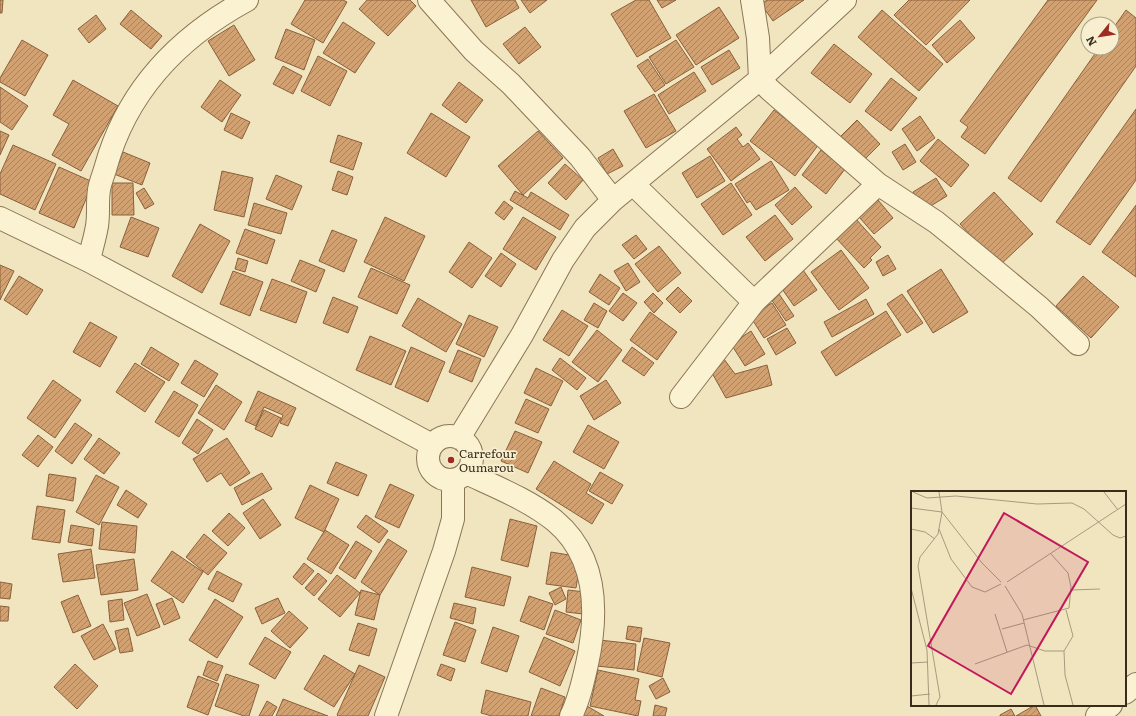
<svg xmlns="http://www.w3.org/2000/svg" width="1136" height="716" viewBox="0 0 1136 716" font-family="Literata,serif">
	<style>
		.building { fill: url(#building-hatch); stroke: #8a603b }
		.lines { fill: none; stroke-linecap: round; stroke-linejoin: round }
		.minor-casing { stroke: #8a7556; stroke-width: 24 }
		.minor { stroke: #fbf2d2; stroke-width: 22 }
		.poi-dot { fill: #9c2b23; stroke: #f7efcf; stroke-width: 1.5 }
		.labels { text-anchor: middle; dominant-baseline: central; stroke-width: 3.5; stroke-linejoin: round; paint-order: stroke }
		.poi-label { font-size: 12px; fill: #382c1c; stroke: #f7efcf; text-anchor: start }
		.inset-road { fill: none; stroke: #a69b7e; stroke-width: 1 }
		.view { fill: #c2185b; fill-opacity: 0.15; stroke: #c2185b; stroke-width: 2 }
		.inset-edge { fill: none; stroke: #382c1c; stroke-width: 2 }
	</style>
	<defs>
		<pattern id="building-hatch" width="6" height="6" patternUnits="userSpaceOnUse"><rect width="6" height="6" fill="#d1a172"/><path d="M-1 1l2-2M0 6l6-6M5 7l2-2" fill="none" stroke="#ab835d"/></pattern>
	</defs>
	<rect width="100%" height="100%" fill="#f0e5bf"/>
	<path class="building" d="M0 0H3L2 13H0Z
		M305 0H343L347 2 323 43 291 24Z
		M367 0H410L416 6 388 36 359 9Z
		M471 0H515L519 8 486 27Z
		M521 0H547L530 13Z
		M636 0H649L671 38 637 57 611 14Z
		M657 0H676L662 8Z
		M767 0H804L773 21 761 4Z
		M909 0H970L926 45 894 15Z
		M1048 0H1097L985 154 961 137 968 127 960 121Z
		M719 7 739 38 696 65 676 35Z
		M131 10 162 36 151 49 120 24Z
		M882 10 943 64 919 91 858 37Z
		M1126 10 1136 18V66L1041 202 1008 178 1099 48H1112V30Z
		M96 15 106 29 89 43 78 29Z
		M960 20 975 38 947 63 932 45Z
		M343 22 375 43 355 73 323 53Z
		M234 25 255 60 229 76 208 41Z
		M525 27 541 47 519 64 503 44Z
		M286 29 315 40 304 70 275 58Z
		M22 40 48 55 25 96 0 82V78Z
		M676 40 694 67 666 84 649 57Z
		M834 44 872 74 850 103 811 73Z
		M729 50 740 68 712 85 701 67Z
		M318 56 347 71 330 106 301 91Z
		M648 59 665 85 655 92 637 66Z
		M283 66 302 76 293 94 273 84Z
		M694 72 706 91 669 114 658 95Z
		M891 78 917 98 891 131 865 111Z
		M73 80 118 106 81 171 52 155 69 124 53 115Z
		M220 80 241 95 222 122 201 107Z
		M459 82 483 100 466 123 442 105Z
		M0 87 28 106 12 130 0 122Z
		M654 94 676 131 646 148 624 111Z
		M1136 109V180L1090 245 1056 222Z
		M774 110 819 144 795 176 750 141Z
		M231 113 250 122 242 139 224 130Z
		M431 113 470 137 446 177 407 153Z
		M920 116 935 138 917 151 902 129Z
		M857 120 880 144 863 161 839 138Z
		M736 127 742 135 737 139 743 147 748 143 760 159 731 181 707 149Z
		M0 131 9 135 0 155Z
		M538 131 563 158 523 195 498 166Z
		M338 135 362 143 353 170 330 162Z
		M938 139 969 165 951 187 920 161Z
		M905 144 916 162 903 170 892 152Z
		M13 145 56 164 35 210 0 194V174Z
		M613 149 623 166 607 174 598 158Z
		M821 150 845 169 826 194 802 175Z
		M123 152 150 163 142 185 114 174Z
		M710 156 725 181 697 198 682 173Z
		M771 161 789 190 756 210 750 201 747 203 735 184Z
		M565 164 583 180 566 200 548 183Z
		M59 167 93 182 74 228 39 213Z
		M222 171 253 178 244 217 214 210Z
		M338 171 353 177 347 195 332 190Z
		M276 175 302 186 292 210 266 199Z
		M936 178 947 196 924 210 913 192Z
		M112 183H133L134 215H112Z
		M731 183 752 215 723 235 701 204Z
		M795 187 812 207 792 225 775 205Z
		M144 188 154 204 145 209 136 193Z
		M515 191 528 198 531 192 569 215 560 230 510 200Z
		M994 192 1033 234 999 266 960 224Z
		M878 200 893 218 874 234 859 217Z
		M504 201 513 208 504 220 495 213Z
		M254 203 287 213 281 234 248 225Z
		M1136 205V277L1102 252Z
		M775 215 793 239 765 261 746 237Z
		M131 217 159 228 148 257 120 247Z
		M385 217 425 236 404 281 364 262Z
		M523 217 556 237 536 270 503 249Z
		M855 218 881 247 870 258 872 260 864 268 835 237Z
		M200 224 230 241 202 293 172 276Z
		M245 229 275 240 267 264 236 253Z
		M332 230 357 240 344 272 319 261Z
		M636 235 647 249 634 259 622 245Z
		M469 242 492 258 472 288 449 272Z
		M659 246 681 273 658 292 635 264Z
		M841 250 869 288 839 310 811 272Z
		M501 253 516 264 501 287 485 276Z
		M888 255 896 269 883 276 876 262Z
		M238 258 248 261 245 272 235 269Z
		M300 260 325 270 316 292 291 281Z
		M628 263 640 282 626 291 614 271Z
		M0 265 14 271 0 300Z
		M371 268 410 285 397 314 358 297Z
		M941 269 968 312 933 333 907 291Z
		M803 270 817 290 794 306 780 286Z
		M233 271 263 282 250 316 220 304Z
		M600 274 620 288 609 305 589 292Z
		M19 276 43 290 27 315 4 300Z
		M1083 276 1119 307 1091 338 1056 306Z
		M272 279 307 292 296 323 260 310Z
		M678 287 692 301 680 313 666 299Z
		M777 291 794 316 786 321 769 296Z
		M623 293 637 303 623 321 609 311Z
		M653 293 663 303 654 313 644 302Z
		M902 294 923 323 907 333 887 304Z
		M333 297 358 307 348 333 323 323Z
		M418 298 462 324 446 352 402 326Z
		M866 299 874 314 832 337 824 322Z
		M594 303 607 311 598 328 584 320Z
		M772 303 786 325 764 338 750 316Z
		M562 310 588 326 569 356 543 340Z
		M886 311 901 335 836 376 821 352Z
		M650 312 677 332 657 360 630 340Z
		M469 315 498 327 484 357 456 344Z
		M90 322 117 337 100 367 73 352Z
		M787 328 796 343 776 355 767 339Z
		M597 330 622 350 598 382 572 362Z
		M751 331 765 354 745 366 731 344Z
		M370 336 406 351 391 385 356 370Z
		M151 347 179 364 169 381 141 364Z
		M411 347 445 362 428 402 395 387Z
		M632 347 654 363 644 376 622 361Z
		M458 350 481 359 472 382 449 372Z
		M721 355 735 374 767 365 772 385 726 398 707 364Z
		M560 358 586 378 577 390 552 370Z
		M195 360 218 374 204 397 181 383Z
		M135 363 165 382 145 412 116 392Z
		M536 368 563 381 551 406 524 393Z
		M53 380 81 400 55 438 27 418Z
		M606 380 621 403 594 420 580 396Z
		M216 385 242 402 224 430 198 413Z
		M174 391 198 405 179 437 155 422Z
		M258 391 296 408 288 426 280 423 283 415 264 407 256 426 245 421Z
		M526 399 549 409 538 433 515 423Z
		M264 410 281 418 272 437 255 429Z
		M197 419 213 430 198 454 182 443Z
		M75 423 92 435 72 464 55 451Z
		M588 425 619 442 604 469 573 452Z
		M515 431 542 442 528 473 501 461Z
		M38 435 53 447 38 467 22 455Z
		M99 438 120 453 104 474 84 459Z
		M227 438 250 473 230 486 221 473 207 482 193 459Z
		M554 461 591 484 586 493 604 504 592 524 536 489Z
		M336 462 367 475 358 496 327 483Z
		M600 472 623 485 612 504 589 491Z
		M262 473 272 489 242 505 234 488Z
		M49 474 76 478 73 501 46 496Z
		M96 475 119 487 99 525 76 512Z
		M390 484 414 495 399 528 375 517Z
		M310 485 339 499 324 532 295 518Z
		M126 490 147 504 138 518 117 505Z
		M263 499 281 525 260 539 243 513Z
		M37 506 65 510 60 543 32 539Z
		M229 513 245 528 228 546 212 531Z
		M366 515 388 531 379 543 357 527Z
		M510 519 537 526 528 567 501 560Z
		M102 522 137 526 135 553 99 549Z
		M71 525 94 529 92 546 68 542Z
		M325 530 349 545 331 574 307 559Z
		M204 534 227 553 208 575 186 557Z
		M388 539 407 551 380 595 361 582Z
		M356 541 372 551 355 579 339 568Z
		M91 549 95 578 63 582 58 554Z
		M172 551 203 572 183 603 151 581Z
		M551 552 581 557 576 588 546 584Z
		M134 559 138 590 101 595 96 565Z
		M304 563 314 571 302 585 293 577Z
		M472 567 511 577 504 606 465 597Z
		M217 571 242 584 233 602 208 589Z
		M318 573 327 581 314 596 305 588Z
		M337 575 360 593 340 617 318 599Z
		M0 582 12 584 10 599 0 598Z
		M561 587 566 599 555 605 549 593Z
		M361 590 380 595 374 620 355 615Z
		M568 590 585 592 583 614 566 612Z
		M147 594 160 627 137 636 124 603Z
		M78 595 91 626 73 633 61 602Z
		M529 596 553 604 544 630 520 621Z
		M172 598 180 618 164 625 156 604Z
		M278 598 285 613 262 624 255 608Z
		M122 599 124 620 110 622 108 601Z
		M215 599 243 617 217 658 189 640Z
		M454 603 476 608 473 624 450 618Z
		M0 606 9 607 8 621H0Z
		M555 610 581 620 573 643 546 634Z
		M289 611 308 628 290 648 271 631Z
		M455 622 476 630 465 662 443 655Z
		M358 623 377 629 369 656 349 650Z
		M103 624 116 649 94 660 81 636Z
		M628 626 642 628 640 642 626 639Z
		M493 627 519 636 507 672 481 663Z
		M128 628 133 651 120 653 115 631Z
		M265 637 291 652 275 679 249 664Z
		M544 637 575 651 560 686 529 672Z
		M644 638 670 643 662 677 637 671Z
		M599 640 636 644 634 670 597 666Z
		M324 655 355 674 334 707 304 689Z
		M208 661 223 666 217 681 203 675Z
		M75 664 98 686 77 709 54 687Z
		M441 664 455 669 451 681 437 675Z
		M359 665 385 677 368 716H338L337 715Z
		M598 670 639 679 635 700 641 701 638 716 590 706Z
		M226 674 259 685 249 716H244L215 706Z
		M198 676 219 684 208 715 187 707Z
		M663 678 670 692 656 699 649 686Z
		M541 688 565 697 559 716H531Z
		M486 690 531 702 528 716H492L481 713Z
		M283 699 328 716H276Z
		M267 701 277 707 272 716H259Z
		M655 705 667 708 665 716H653Z
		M1035 705 1041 716H1016Z
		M587 706 604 716H582Z
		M1011 709 1015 716H1000V715Z"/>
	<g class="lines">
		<g class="minor-casing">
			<path id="minor" d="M429 0 474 51 511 84 580 157 613 200
				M752 0 758 38 760 79 769 89 878 184 936 222 957 239 1039 307 1078 344
				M633 184 754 302
				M0 218 89 261 432 445
				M89 261C91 250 95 238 97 226 99 214 97 202 99 190 100 182 104 174 106 166 127 91 179 37 247 0
				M681 397 754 302 878 184
				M428 458a22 22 0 1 1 44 0a22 22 0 1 1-44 0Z
				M459 438 522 335 563 260 585 228 613 200 760 79 845 0
				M466 473C496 487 529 500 555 521 598 557 598 614 587 664 583 682 579 700 571 716
				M1125 693 1136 684
				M386 716 444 551 453 519V481
				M1097 716 1111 705"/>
		</g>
		<use href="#minor" class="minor"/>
	</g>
	<circle class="poi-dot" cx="451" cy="460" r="4"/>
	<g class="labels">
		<g class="poi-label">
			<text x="459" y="453">Carrefour<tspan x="459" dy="14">Oumarou</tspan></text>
		</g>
	</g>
	<g transform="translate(911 491)">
		<rect width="215" height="215" fill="#f0e5bf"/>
		<path class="inset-road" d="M2 1 16 7 45 5 126 13 161 12 173 18 202 44 209 47 215 45M193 1 207 19M0 17 31 21 71 72 90 91M0 38 14 41 24 48M28 38 40 68 61 96 74 101 90 93M96 91 215 13M94 95 111 123 133 214M0 97 16 159 18 214M160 99 189 98M155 119 162 145 153 160 154 184 162 214M84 123 96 161M112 129 158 117 160 96 157 82 140 63M91 138 113 132M0 172 17 171M64 173 116 154 134 160H153M0 205 19 203M25 214 29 206 7 75 9 66 27 43 31 21 28 1"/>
		<path class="view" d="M93 22 177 71 100 203 17 155Z"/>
		<rect width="215" height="215" class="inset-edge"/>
	</g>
	<g transform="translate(1100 36) rotate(240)"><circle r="19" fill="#f7efcf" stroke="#aba187"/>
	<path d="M0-3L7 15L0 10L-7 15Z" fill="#9c2b23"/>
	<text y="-6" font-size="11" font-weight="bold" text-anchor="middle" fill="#382c1c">N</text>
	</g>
</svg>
